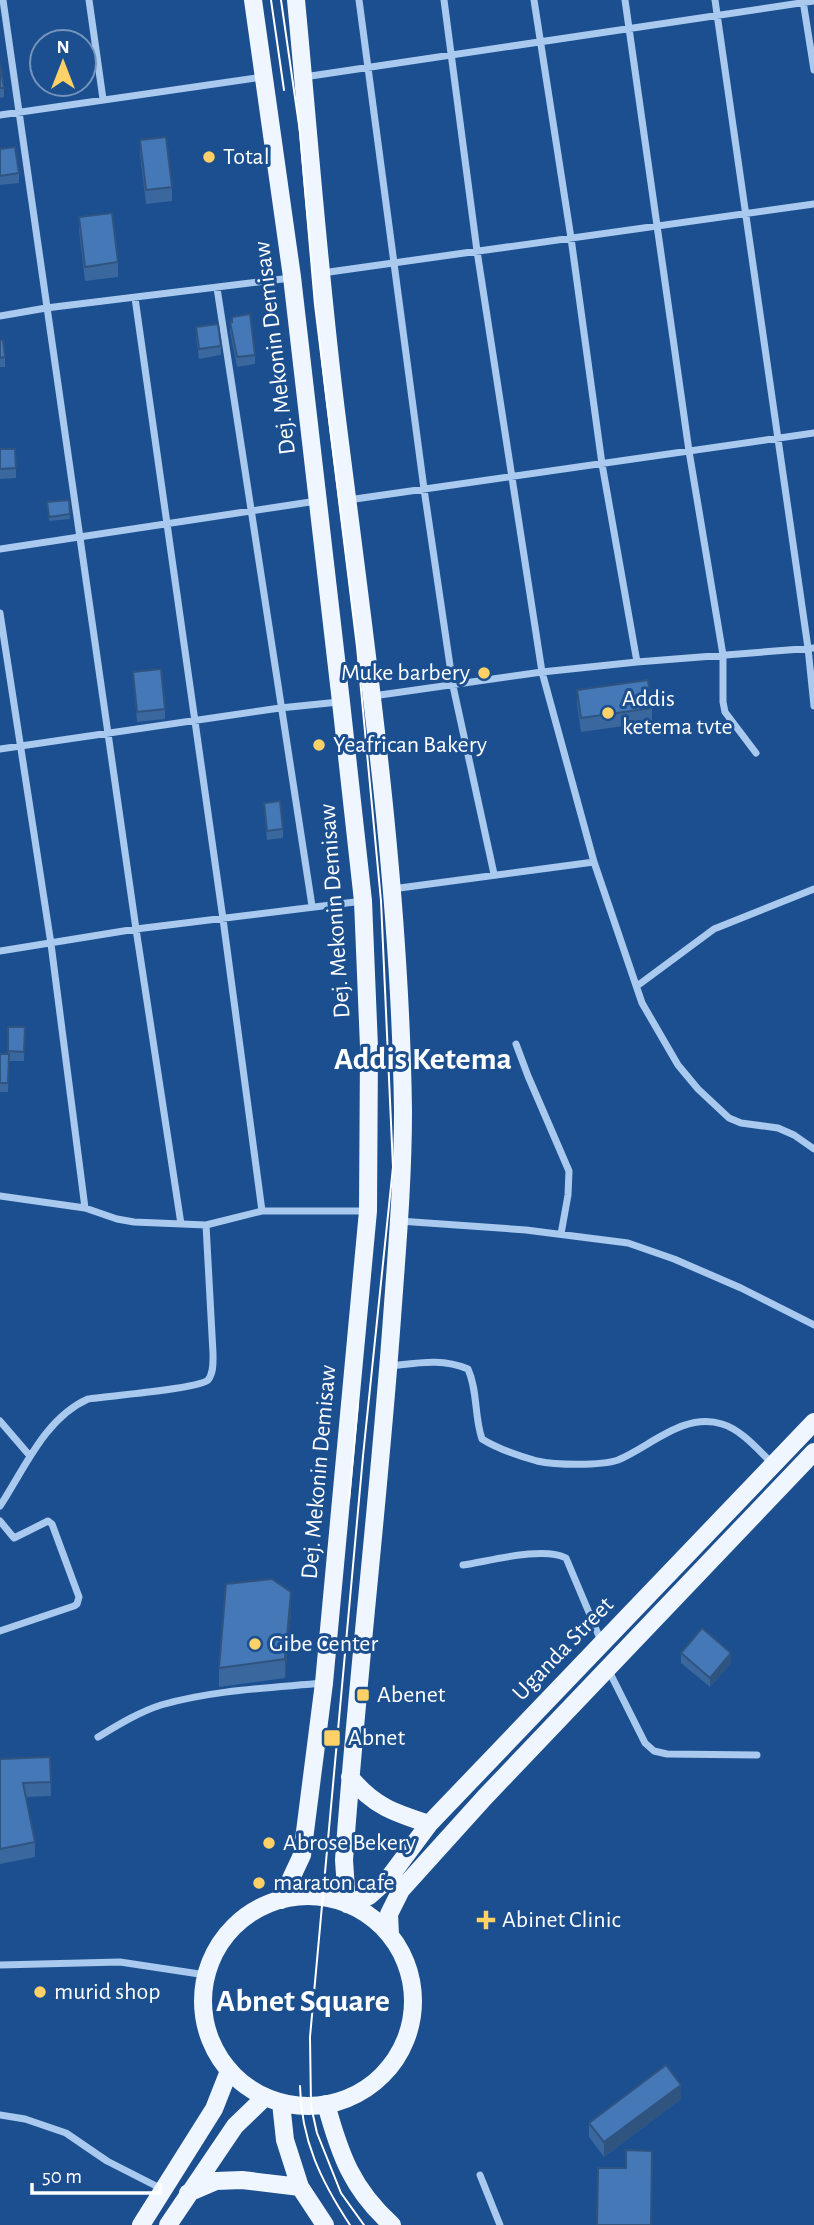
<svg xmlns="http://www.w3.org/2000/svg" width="814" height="2225" viewBox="0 0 814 2225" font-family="'Alegreya Sans',sans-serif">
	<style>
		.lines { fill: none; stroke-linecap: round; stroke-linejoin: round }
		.street { stroke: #a9c9ee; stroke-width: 7 }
		.primary { stroke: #f0f6ff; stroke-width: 18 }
		.tram { stroke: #fff; stroke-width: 2 }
		.wall { fill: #3a679d }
		.shaded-wall { fill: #305480 }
		.building { fill: #4478b7; stroke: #305480; stroke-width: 2 }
		.poi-dot { fill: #ffd166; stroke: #1b4f8f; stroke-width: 2.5 }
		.labels { text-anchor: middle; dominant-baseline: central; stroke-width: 6; stroke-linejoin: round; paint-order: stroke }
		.poi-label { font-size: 24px; fill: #fff; stroke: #1b4f8f; text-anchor: start }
		.street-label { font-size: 24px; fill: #fff; stroke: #1b4f8f }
		.district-label { font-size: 32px; font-weight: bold; fill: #fff; stroke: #1b4f8f }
	</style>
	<rect width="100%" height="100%" fill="#1b4f8f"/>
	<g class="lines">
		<path class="street" d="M3 0 136 929 181 1224
			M89 0 103 99
			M359 0 424 489 453 686 494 874
			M444 0 477 251 542 672 594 862 642 1003 678 1065 698 1089 729 1118 741 1123 778 1128 794 1135 814 1149
			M534 0 571 238 602 464 637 662
			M625 0 689 451 723 655V702L725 712 756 753
			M715 0 808 648 814 706
			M803 1 814 70
			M304 77 814 1
			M0 115 263 77
			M322 273 814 204
			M217 288 312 906
			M135 298 223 919 262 1211
			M0 316 46 308 291 278
			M348 500 814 433
			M0 549 317 501
			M0 613 51 944 85 1208
			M373 696 542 672 637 662 814 648
			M0 749 280 708 339 702
			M392 889 594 862
			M0 951 136 929 363 901
			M637 986 714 929 814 889
			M516 1044 528 1076 569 1171 568 1195 561 1234
			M0 1196 85 1208 117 1219 134 1222 206 1225 262 1211H366
			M399 1221 526 1230 628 1243 674 1259 741 1288 814 1325
			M390 1366C418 1363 442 1358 468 1369 478 1391 474 1416 482 1439 498 1449 519 1456 537 1461 555 1465 601 1466 618 1460 651 1446 684 1412 722 1424 742 1430 758 1450 773 1464
			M0 1421 30 1456
			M0 1506C25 1468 45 1418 88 1399 107 1396 199 1389 208 1380 214 1373 213 1361 213 1353L206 1225
			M0 1521 14 1538 48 1521 52 1524 79 1597 77 1604 74 1606 0 1631
			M463 1565C490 1561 543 1546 566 1558L601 1641
			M609 1671 645 1743 654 1751 667 1754 757 1755
			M98 1737C118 1725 139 1712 161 1705 213 1690 269 1688 323 1683
			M0 1965 120 1962 206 1975
			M0 2115 25 2119 66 2133 107 2161 162 2189
			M480 2175 500 2225"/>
		<path class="primary" d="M253 0 292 277 341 702 363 901 369 1047 368 1211 324 1683 302 1855 281 1900
			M296 0C309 137 319 274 336 411 365 644 400 876 403 1111 403 1180 397 1249 392 1318 379 1499 357 1679 344 1860L347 1904
			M350 1777C373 1806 395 1813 429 1824
			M203 2001a105 105 0 1 1 210 0a105 105 0 1 1-210 0Z
			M347 1904 369 1896 388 1879 429 1824 814 1422
			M390 1935 389 1914 401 1890 485 1797 814 1452
			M281 2103 285 2140 300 2187 325 2225
			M326 2104C340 2155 352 2189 392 2225
			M188 2193 216 2181 242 2180 300 2187
			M141 2225 214 2109 229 2071
			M168 2225 235 2126 265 2097"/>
		<path class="tram" d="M271 0 284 90
			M281 0 300 132 315 305 357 647 381 901 393 1167 363 1456 310 2037 311 2106 317 2133 341 2193 364 2225
			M349 1500 358 1403
			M300 2086C301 2140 321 2181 350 2225"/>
	</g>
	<path class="wall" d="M0 63 4 88V97L0 98Z
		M140 140 172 187V201L146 204 140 154Z
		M0 149 19 173V183L0 185Z
		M79 217 118 262V277L85 281 79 231Z
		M232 317 255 355V364L237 367 230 332V322H232Z
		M196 327 221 346V355L199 359 196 337Z
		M0 340 5 357V367H0Z
		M0 449 16 468V478L0 479Z
		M47 502 70 514V519L49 521Z
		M133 672 165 709V719L137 722Z
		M577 690 652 708V722L581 732 577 704Z
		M264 803 283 829V838L267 840Z
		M8 1027H25L24 1061H9L8 1092H0V1054H8Z
		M291 1610 285 1678 219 1687V1668Z
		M681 1653 731 1663 710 1687 681 1663Z
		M50 1757 51 1796 26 1797 35 1842V1857L0 1864V1759Z
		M681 2099 604 2157 589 2137V2123Z"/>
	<path class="shaded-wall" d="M291 1592V1610L285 1678V1659Z
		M731 1653V1663L710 1687V1678Z
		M681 2085V2099L604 2157V2142Z"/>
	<path class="building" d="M0 64 4 88H0Z
		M166 137 172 187 146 190 140 140Z
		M15 147 19 173 0 176V149Z
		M112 213 118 262 85 267 79 217Z
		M250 314 255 355 237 357 230 322H232V317Z
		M218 324 221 346 199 349 196 327Z
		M0 340H3L5 357 0 358Z
		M0 449H15L16 468 0 469Z
		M69 500 70 514 49 517 47 502Z
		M161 669 165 709 137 712 133 672Z
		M648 680 652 708 581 718 577 690Z
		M280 801 283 829 267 831 264 803Z
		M8 1027H25L24 1052 8 1051Z
		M0 1054H9L8 1083H0Z
		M272 1579 291 1592 285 1659 219 1668 226 1584Z
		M702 1628 731 1653 710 1678 681 1653Z
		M50 1757 51 1782 23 1783 35 1842 0 1849V1759Z
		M666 2065 681 2085 604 2142 589 2123Z
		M626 2150 652 2151 651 2225H597L598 2168H626Z"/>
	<g class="poi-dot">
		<circle cx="209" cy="157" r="7"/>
		<circle cx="484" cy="673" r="7"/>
		<circle cx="608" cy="713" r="7"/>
		<circle cx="319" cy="745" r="7"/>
		<circle cx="255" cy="1644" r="7"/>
		<rect x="356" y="1688" width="14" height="14" rx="3.5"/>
		<rect x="323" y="1729" width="18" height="18" rx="3.5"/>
		<circle cx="269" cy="1843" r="7"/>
		<circle cx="259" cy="1883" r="7"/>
		<path d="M482.5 1909.5h7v7h7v7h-7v7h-7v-7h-7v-7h7z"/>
		<circle cx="40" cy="1992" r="7"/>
	</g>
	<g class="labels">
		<g class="poi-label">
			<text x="223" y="157">Total</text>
			<text x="470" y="673" text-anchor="end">Muke barbery</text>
			<text x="622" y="699">Addis<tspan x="622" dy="28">ketema tvte</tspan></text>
			<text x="333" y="745">Yeafrican Bakery</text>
			<text x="269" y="1644">Gibe Center</text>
			<text x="377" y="1695">Abenet</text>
			<text x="348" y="1738">Abnet</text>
			<text x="283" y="1843">Abrose Bekery</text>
			<text x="273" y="1883">maraton cafe</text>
			<text x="502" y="1920">Abinet Clinic</text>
			<text x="54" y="1992">murid shop</text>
		</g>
		<g class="street-label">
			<text transform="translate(275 348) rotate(-97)">Dej. Mekonin Demisaw</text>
			<text transform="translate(335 911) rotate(-94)">Dej. Mekonin Demisaw</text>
			<text transform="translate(319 1472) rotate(-85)">Dej. Mekonin Demisaw</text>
			<text transform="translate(563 1649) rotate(-46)">Uganda Street</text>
		</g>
		<g class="district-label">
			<text x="423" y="1059">Addis Ketema</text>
			<text x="303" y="2001">Abnet Square</text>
		</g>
	</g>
	<g transform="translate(63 63)"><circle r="33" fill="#1b4f8f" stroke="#7695bc" stroke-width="2"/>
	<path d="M0-5L12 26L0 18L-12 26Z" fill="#ffd166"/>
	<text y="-10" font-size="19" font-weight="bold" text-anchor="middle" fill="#ffffff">N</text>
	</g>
	<path d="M32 2183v10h128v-10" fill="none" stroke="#ffffff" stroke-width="3.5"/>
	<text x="42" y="2183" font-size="21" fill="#ffffff" stroke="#1b4f8f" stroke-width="5" paint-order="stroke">50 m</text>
</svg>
